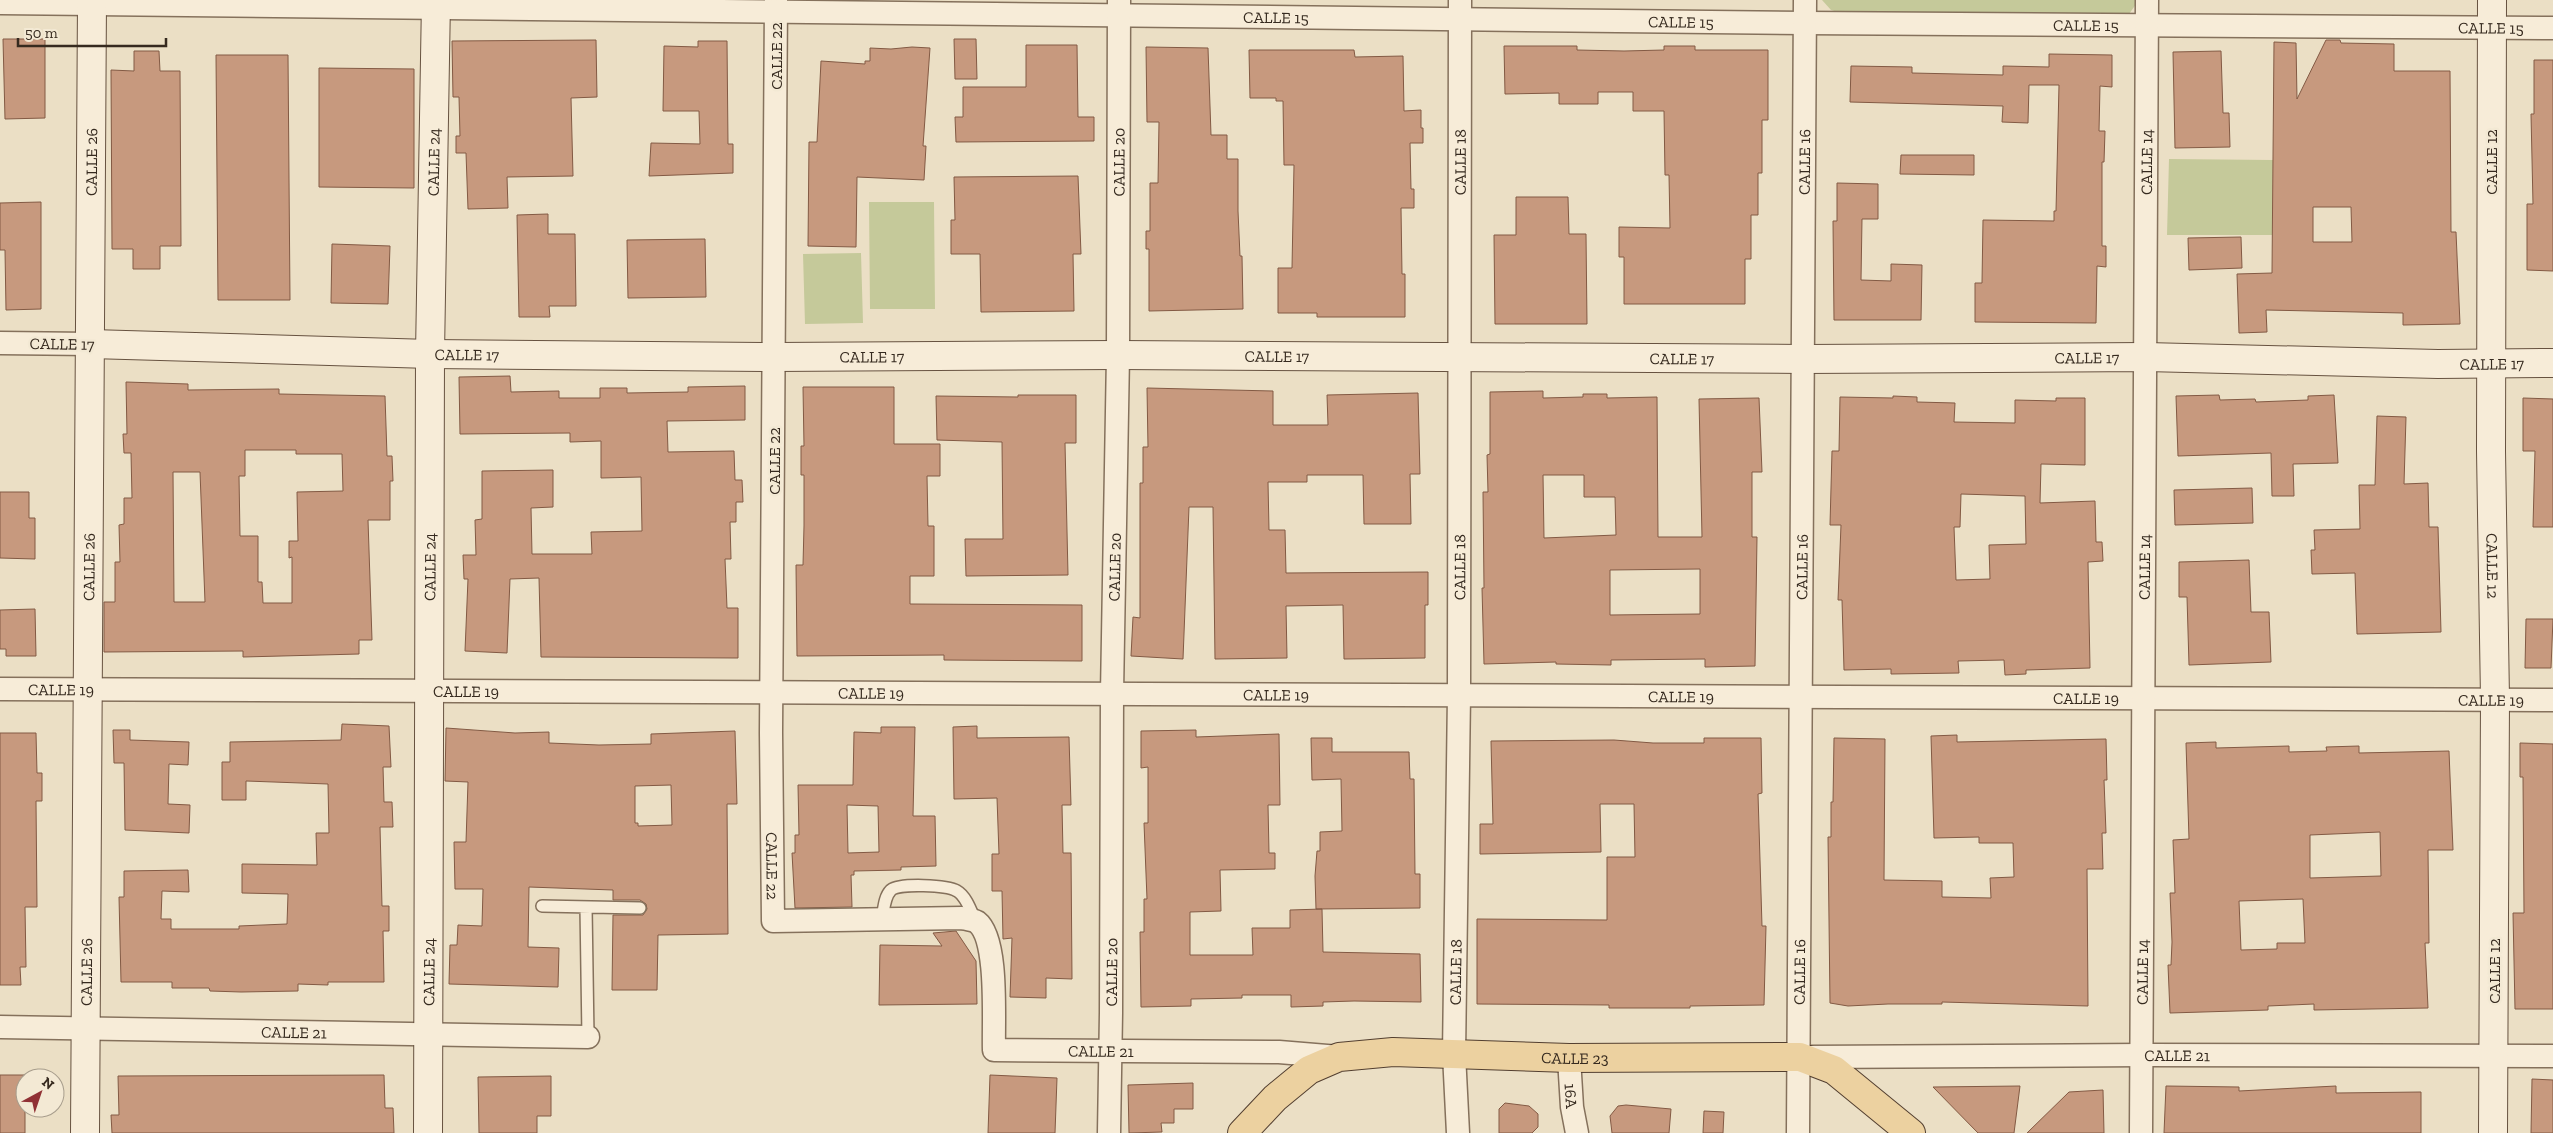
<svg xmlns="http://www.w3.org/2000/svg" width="2553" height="1133" viewBox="0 0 2553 1133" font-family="'Zilla Slab',serif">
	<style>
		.green { fill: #c5c99a }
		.building { fill: #c7997e; stroke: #835a44; fill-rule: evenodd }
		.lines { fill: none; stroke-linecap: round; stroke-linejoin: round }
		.lane-casing { stroke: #85715c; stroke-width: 14 }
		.street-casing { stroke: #85715c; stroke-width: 25 }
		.secondary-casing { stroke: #675240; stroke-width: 30 }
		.primary-casing { stroke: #533f30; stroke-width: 30 }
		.lane { stroke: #f7ecd8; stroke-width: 11 }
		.street { stroke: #f7ecd8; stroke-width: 22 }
		.secondary { stroke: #f7ecd8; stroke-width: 28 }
		.primary { stroke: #ecd1a0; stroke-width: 28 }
		.labels { text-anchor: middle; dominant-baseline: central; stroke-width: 5; stroke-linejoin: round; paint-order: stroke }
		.street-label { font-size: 16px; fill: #362a1f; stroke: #f3e9d4 }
	</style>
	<rect width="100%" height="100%" fill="#ebdfc5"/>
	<path class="green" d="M1822 0H2139L2129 14 1841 13 1831 10Z
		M2169 159 2273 160 2272 235H2167Z
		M934 202 935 309H870L869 202Z
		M861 253 863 323 805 324 803 254Z"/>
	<path class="building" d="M3 39H45V118L5 119Z
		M954 39H976L977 79H955Z
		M596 40 597 97 571 98 573 176 507 177 508 208 468 209 466 153H456V136H460L459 97H453L452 41Z
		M2326 40H2340L2341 43 2394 44V71H2450L2451 232H2456L2460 324 2403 325V313L2266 310 2267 332 2239 333 2237 274 2272 273 2274 42 2296 43 2297 99ZM2313 207H2351L2352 242H2313Z
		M698 41H727L728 144H733V173L649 176 651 143 700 144 699 111H663L664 46 698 47Z
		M1026 45H1077L1078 117H1094V141L956 142 955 117H963V87H1026Z
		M1504 46H1577V50L1624 51 1664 50V46H1695V50H1768V120H1762V173H1758V215H1751V259H1745V304H1624V257H1619V227L1670 228 1669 175H1665L1664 111H1633V92H1598V104H1559V93L1505 94Z
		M912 47 930 48 923 146H926L924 180 857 177 856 247 808 246 809 142H817L821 61 865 64V61H870V48L891 49Z
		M1146 47 1208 48 1211 135H1227V159H1238V211L1240 256H1242L1243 309 1149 311V249H1146V231H1150V183H1158L1159 122H1147Z
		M1249 50H1354L1355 57 1403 56 1404 111 1421 110V128H1423V143H1410L1411 189H1414V208H1401L1402 274H1405V317H1317V313H1278V268H1292L1294 165H1284L1283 101H1276V98H1250Z
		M134 51H159L160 71H180L181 246H160V269H133V249H112L111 70 134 71Z
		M2221 51 2223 113H2229L2230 147 2175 148 2173 52Z
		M2049 54 2112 55V87L2100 86 2099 131H2105L2104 162H2102V246H2106V267L2097 266 2096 323 1975 322V283H1982L1983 220 2054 221V211H2056L2059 85H2029L2028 123 2002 122 2003 106 1850 102 1851 66 1912 67V73L2003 75V66L2049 67Z
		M216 55H288L290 300H218Z
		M2534 60H2553V271L2527 270V204H2533L2531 114H2534Z
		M319 68 414 69V188L319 187Z
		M1901 155H1974V175L1900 174Z
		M1078 176 1081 254H1073L1074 311 981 312 980 254H951V220H955L954 177Z
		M1837 183 1878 184V219H1862L1861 280 1891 281V264L1922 265 1921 320H1834L1833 221H1837Z
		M1516 197H1568L1569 234H1586L1587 324H1495L1494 235H1516Z
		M41 202V309L6 310 5 250H0V203Z
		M548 214V234H575L576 306H549L550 317H519L517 215Z
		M2241 237 2242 268 2189 270 2188 238Z
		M705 239 706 297 628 298 627 240Z
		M332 244 390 246 388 304 331 303Z
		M510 376 511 392 559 391V398H600V388H627V393L688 392V387L745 386V420L667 421 668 452 734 451 735 480H742L743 502H736V522H730L731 559H725L727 608H738V658L541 657 539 578 510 579 507 653 465 651 468 579H464L463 555H476L475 520 482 519V471L553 470V507L531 508 532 554H592L591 532 642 531 641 477 601 478V441L570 442V433L460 434 459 377Z
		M126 382 188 384V390L279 389V394L385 396 387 456H392L393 481H390V520H368L372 640H359V654L243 657V651L104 652V602H115V562H120L119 525 124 524V498H132L131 453H124L123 434H127ZM245 450H296V454H342L343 491 297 492 298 541H289V558L292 557V603H263L262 582H258V536H240L239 476H245ZM173 472H200L205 602H174Z
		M803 387H894V444H940V476H927L928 526H934V576H910V604L1082 605V661L944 660V655L797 656 796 565H803L804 526V475H801V446H804Z
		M1147 388 1273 391V425H1328L1327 395 1418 393 1420 474H1410L1411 524H1364L1363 475H1307V482H1268L1269 530H1285L1286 573 1428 572V605H1425V658L1344 659 1343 605 1286 606 1287 658 1215 659 1213 507H1189L1183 659 1131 656 1133 617 1140 618V483H1143V447H1148Z
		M1543 391V398L1583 397V394H1607V398L1657 397 1658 537H1702L1699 399 1759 398 1762 472H1752V537H1757L1755 666 1705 667V659L1611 660V665L1556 664V662L1484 664 1482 588H1484L1483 492H1488L1487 455 1490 454V392ZM1543 475H1584V497H1615L1616 535 1544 538ZM1700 569V614L1610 615V570Z
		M1018 395H1076V443H1065L1068 575 966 576 965 539H1003L1002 442 937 440 936 396 1018 397Z
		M2219 395 2220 400 2255 399 2256 402 2308 400V396L2334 395 2338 463 2293 464 2294 496H2272L2271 453 2178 456 2176 396Z
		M1893 396 1917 397V402L1955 403 1954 422 2015 423V400L2056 401V398H2085V465L2041 464 2040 503 2095 501 2096 542H2102L2103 561 2088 562 2090 668 2026 670V674L2005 675 2004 660 1958 661 1959 673 1891 674V669L1844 670 1842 600H1838L1841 525H1830L1832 451H1839L1840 397 1893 398ZM1961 494 2025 496 2026 544 1989 545 1990 579 1956 580 1954 527H1960Z
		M2523 398 2553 399V527H2533L2535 451H2523Z
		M2377 416 2406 417 2404 484 2428 483 2429 527H2438L2441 632 2357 634 2355 573 2312 574 2311 550H2315L2314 530 2360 529 2359 485H2375Z
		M2252 488 2253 523 2175 525 2174 490Z
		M0 492H29V518H35V559L0 558Z
		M2249 560 2251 612H2269L2271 662 2189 665 2187 597H2179V562Z
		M35 609 36 656H6V649H0V610Z
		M2526 619H2553L2551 668H2525Z
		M342 724 389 726 391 767H383L384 802H392L393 827H380L382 906H389V931H383L384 982H328V985L298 984V991L241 992 210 991 209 988H172V982H121L119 897H124V871L188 870 189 892 162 891 161 919H171V929H239V926L287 924 288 894 242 893V864L317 865 316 833H329L328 784 246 781V800H222V762H230V742L341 740Z
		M977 726V738L1069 737 1071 805H1062L1063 853H1071L1072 979 1046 978V998L1010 997 1012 938 1003 939 1002 891H992V854H999L997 798 954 799 953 727Z
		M881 727H915L913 816H935L936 866 901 867V870L854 871V875H851L852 907 795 908 792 853H795V835H799L798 785H853L854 732 881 733ZM847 805 878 806 879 852 848 853Z
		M446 728 515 733 549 732V743L599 745 651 744V734L735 731 737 804H727L728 934 658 935 657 990H612L613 915H643L647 909 646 904 640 900H613V890L529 887 528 947 559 948 558 987 449 984 450 945H457L458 925 482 926 483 889H455L454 842H466L468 782 445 781ZM671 785 672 825 638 826V823H635V786Z
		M113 730H130V740L189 742 188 765 169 764 168 804 190 805 189 833 125 830 124 763H114Z
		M1196 730V737L1279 734 1280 805H1268L1269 853H1275V869L1220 870 1221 911 1190 912V955H1253L1252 928H1290V910L1322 909 1323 952 1420 954 1421 1002 1354 1001 1323 1002V1006L1291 1007V995H1242V998L1191 999V1006L1141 1007 1140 932H1144V899H1147L1144 823H1148V767L1141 768V731Z
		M0 733H36L37 773H42V801H36L37 907H25L26 967H20L21 985H0Z
		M1957 735V742L2106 739 2107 780H2104L2106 833H2102L2103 869H2087L2088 1006 1942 1002V1004H1888L1848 1006 1830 1003 1828 837H1831V802H1833L1834 738 1885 739 1884 880 1942 881V897L1991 898 1990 878 2014 877 2013 843H1979V837L1934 838 1931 736Z
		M1311 738H1332V752H1409L1410 779H1414L1415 874H1420V908L1316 909 1315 876 1317 851H1320V832L1342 831 1341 779 1312 780Z
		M1704 738H1761L1762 793 1758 794 1762 926H1766L1764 1005 1690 1006V1008H1609V1005L1477 1004V919L1607 920V857H1635L1634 804H1600L1601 852 1480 854V824H1493L1491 741 1614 740 1653 743H1704Z
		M2216 742V748L2289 746V752L2327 751 2326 747 2359 746V753L2449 751 2453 850H2428L2429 943H2425L2428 1008 2314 1010V1004L2268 1006V1010L2170 1013 2168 965H2171L2172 942 2170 893H2175L2173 840 2189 839 2186 743ZM2380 832 2381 876 2310 878V835ZM2303 899 2305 943H2277V949L2241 950 2239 901Z
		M2520 743 2553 744V1009H2515L2513 913H2524L2523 777H2520Z
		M956 931 976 961 977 1004 879 1005 880 945 942 946 933 933Z
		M0 1075H25V1133H0Z
		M384 1075 385 1108H393L394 1133H112L111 1115H119L118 1076Z
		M990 1075 1057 1078 1055 1133H988Z
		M551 1076V1116H537V1133H479L478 1077Z
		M2532 1079 2553 1080V1133H2531Z
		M1193 1083V1109H1174V1123H1161L1162 1132 1129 1133 1128 1085Z
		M2020 1086 2014 1133H1978L1933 1087Z
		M2166 1086 2239 1087V1091L2336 1086V1093L2421 1092V1133H2164Z
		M2103 1090 2104 1133H2027L2069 1092Z
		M1505 1103 1529 1106 1538 1114V1127L1532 1133H1499V1109Z
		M1626 1105 1671 1109 1669 1133H1612L1610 1116 1618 1106Z
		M1704 1111 1724 1112 1723 1133H1703Z"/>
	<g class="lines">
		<g class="lane-casing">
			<path id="lane" d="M542 906 640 908
				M586 907 588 1037
				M882 919C884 909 884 897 891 890 900 883 947 885 957 891 966 896 971 911 975 920"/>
		</g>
		<g class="street-casing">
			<g id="street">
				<path id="s1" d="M776 0 771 733 773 921 962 918C966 919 973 920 977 922 999 939 993 1022 994 1050L1279 1052 1339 1057"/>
				<path id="s2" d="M0 3 1805 23 2553 28"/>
				<path d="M0 343 91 344"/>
				<path id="s3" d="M0 689 2553 700"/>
				<path id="s4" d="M0 1027 588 1037"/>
				<path id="s5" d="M1809 1057 2143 1055 2553 1056"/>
				<path id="s6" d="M1569 1058 1572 1107 1577 1133"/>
				<path id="s7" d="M1109 1133 1111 1013 1112 693 1118 355 1119 1"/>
				<path id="s8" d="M1458 1133 1454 1054 1459 695 1460 0"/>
				<path id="s9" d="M1798 1133 1805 0"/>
				<path id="s10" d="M2141 1133 2147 0"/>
			</g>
		</g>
		<g class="secondary-casing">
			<g id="secondary">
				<path id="s11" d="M2492 0 2491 451 2495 699 2493 1133"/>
				<path id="s12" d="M91 344 430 354 774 357 1118 355 1804 359 2146 357 2438 364 2553 363"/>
				<path id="s13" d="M85 1133 92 0"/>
				<path id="s14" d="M428 1133 430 354 436 0"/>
			</g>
		</g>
		<g class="primary-casing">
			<g id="primary">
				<path id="s15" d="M1242 1133 1275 1098 1309 1070 1339 1057 1393 1052 1569 1058 1800 1057 1834 1070 1911 1133"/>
			</g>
		</g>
		<use href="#lane" class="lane"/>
		<use href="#street" class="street"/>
		<use href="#secondary" class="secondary"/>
		<use href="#primary" class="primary"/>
	</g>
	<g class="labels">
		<g class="street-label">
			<text stroke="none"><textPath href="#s2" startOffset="1276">CALLE 15</textPath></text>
			<text stroke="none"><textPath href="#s2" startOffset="1681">CALLE 15</textPath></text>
			<text stroke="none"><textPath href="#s2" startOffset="2086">CALLE 15</textPath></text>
			<text stroke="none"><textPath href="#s2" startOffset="2491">CALLE 15</textPath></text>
			<text transform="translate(776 56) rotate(-90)">CALLE 22</text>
			<text stroke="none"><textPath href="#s13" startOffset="971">CALLE 26</textPath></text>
			<text stroke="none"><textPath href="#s14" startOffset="971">CALLE 24</textPath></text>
			<text stroke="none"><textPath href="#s7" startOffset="971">CALLE 20</textPath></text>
			<text stroke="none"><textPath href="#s8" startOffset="971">CALLE 18</textPath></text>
			<text stroke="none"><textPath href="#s9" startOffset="971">CALLE 16</textPath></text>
			<text stroke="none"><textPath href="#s10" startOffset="971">CALLE 14</textPath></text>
			<text transform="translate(2491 162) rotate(-90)">CALLE 12</text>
			<text transform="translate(62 344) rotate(1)">CALLE 17</text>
			<text stroke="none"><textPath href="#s12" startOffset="376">CALLE 17</textPath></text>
			<text stroke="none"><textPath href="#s12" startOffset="1186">CALLE 17</textPath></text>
			<text stroke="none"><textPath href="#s12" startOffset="781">CALLE 17</textPath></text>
			<text stroke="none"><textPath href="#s12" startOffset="1591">CALLE 17</textPath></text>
			<text stroke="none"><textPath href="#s12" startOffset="1996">CALLE 17</textPath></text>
			<text stroke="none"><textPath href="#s12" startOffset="2401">CALLE 17</textPath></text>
			<text transform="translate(774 461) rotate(-90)">CALLE 22</text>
			<text stroke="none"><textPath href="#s13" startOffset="566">CALLE 26</textPath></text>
			<text stroke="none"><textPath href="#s14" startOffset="566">CALLE 24</textPath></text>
			<text stroke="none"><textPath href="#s7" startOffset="566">CALLE 20</textPath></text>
			<text stroke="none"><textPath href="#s8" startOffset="566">CALLE 18</textPath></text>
			<text stroke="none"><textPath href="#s9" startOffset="566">CALLE 16</textPath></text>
			<text stroke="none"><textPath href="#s10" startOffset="566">CALLE 14</textPath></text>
			<text stroke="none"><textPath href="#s11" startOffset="566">CALLE 12</textPath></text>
			<text stroke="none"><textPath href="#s3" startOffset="61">CALLE 19</textPath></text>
			<text stroke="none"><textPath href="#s3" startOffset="466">CALLE 19</textPath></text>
			<text stroke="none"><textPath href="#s3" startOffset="871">CALLE 19</textPath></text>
			<text stroke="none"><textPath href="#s3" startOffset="1276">CALLE 19</textPath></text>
			<text stroke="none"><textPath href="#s3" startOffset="1681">CALLE 19</textPath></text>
			<text stroke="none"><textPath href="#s3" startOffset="2086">CALLE 19</textPath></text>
			<text stroke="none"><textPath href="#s3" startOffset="2491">CALLE 19</textPath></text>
			<text stroke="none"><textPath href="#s1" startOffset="866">CALLE 22</textPath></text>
			<text stroke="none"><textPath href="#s13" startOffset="161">CALLE 26</textPath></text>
			<text stroke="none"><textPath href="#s14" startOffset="161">CALLE 24</textPath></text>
			<text transform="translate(2494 971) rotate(-90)">CALLE 12</text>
			<text stroke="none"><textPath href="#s7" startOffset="161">CALLE 20</textPath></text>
			<text stroke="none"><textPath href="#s8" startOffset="161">CALLE 18</textPath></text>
			<text stroke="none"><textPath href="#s9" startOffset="161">CALLE 16</textPath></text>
			<text stroke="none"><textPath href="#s10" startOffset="161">CALLE 14</textPath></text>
			<text stroke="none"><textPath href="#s4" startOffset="294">CALLE 21</textPath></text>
			<text stroke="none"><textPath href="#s1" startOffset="1364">CALLE 21</textPath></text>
			<text stroke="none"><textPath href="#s5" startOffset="368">CALLE 21</textPath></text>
			<text stroke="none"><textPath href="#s15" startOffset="361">CALLE 23</textPath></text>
			<text stroke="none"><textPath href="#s6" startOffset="38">16A</textPath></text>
		</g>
	</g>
	<g transform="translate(40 1093) rotate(40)"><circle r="24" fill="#f3e9d4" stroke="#a79d8c"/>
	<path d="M0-4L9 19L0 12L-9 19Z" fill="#903034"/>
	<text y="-8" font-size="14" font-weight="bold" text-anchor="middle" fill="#362a1f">N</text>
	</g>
	<path d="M18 38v8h148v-8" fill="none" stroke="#362a1f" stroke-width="2.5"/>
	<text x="25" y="38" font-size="15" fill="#362a1f" stroke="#f3e9d4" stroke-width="4" paint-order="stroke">50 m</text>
</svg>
